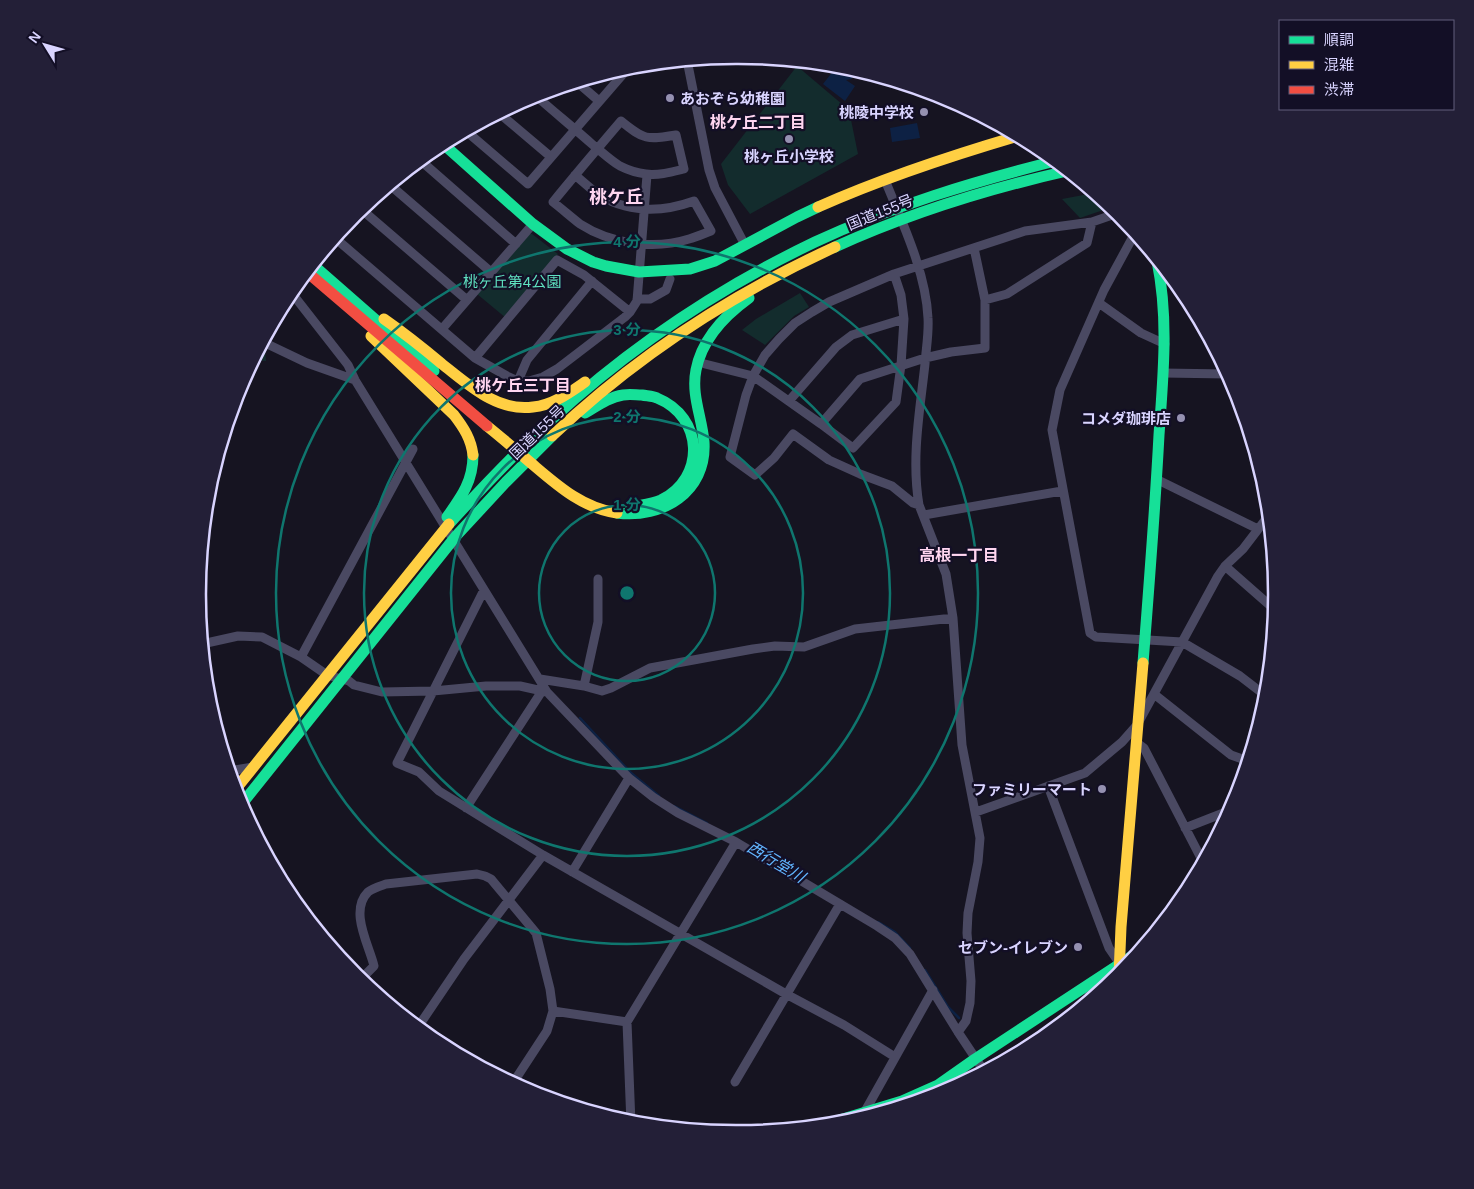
<svg xmlns="http://www.w3.org/2000/svg" width="1474" height="1189" viewBox="0 0 1474 1189" font-family="Helvetica,'Noto Sans JP',sans-serif">
	<style>
		.green { fill: #132c2d }
		.water { fill: #0d2144 }
		.lines { fill: none; stroke-linecap: round; stroke-linejoin: round }
		.stream { stroke: #0d2144; stroke-width: 2.5 }
		.street { stroke: #4a4962; stroke-width: 9 }
		.fast { stroke: #16e098; stroke-width: 11 }
		.slow { stroke: #ffcf43; stroke-width: 11 }
		.jam { stroke: #f24e42; stroke-width: 11 }
		.ring { fill: none; stroke: #0f766e; stroke-width: 2.5 }
		.poi-dot { fill: #9591b1; stroke: #130f26; stroke-width: 2 }
		.labels { text-anchor: middle; dominant-baseline: central; stroke-width: 4.5; stroke-linejoin: round; paint-order: stroke }
		.poi-label { font-size: 15px; font-weight: bold; fill: #d9d4ff; stroke: #130f26; text-anchor: end }
		.street-label { font-size: 15px; fill: #d9d4ff; stroke: #130f26 }
		.park-label { font-size: 15px; fill: #5fe0c0; stroke: #130f26 }
		.neighbourhood-label { font-size: 16px; font-weight: bold; fill: #ffd6f0; stroke: #130f26 }
		.water-label { font-size: 16px; font-style: italic; fill: #62b6ff; stroke: #130f26 }
		.quarter-label { font-size: 18px; font-weight: bold; fill: #ffd6f0; stroke: #130f26 }
		.rim { fill: none; stroke: #d9d4ff; stroke-width: 2.5 }
		.centre { fill: #0f766e; stroke: #130f26; stroke-width: 2.5 }
		.ring-label { font-size: 15px; text-anchor: middle; font-weight: bold; fill: #0f766e; stroke: #130f26; stroke-width: 4.5; stroke-linejoin: round; paint-order: stroke }
	</style>
	<rect width="100%" height="100%" fill="#161421"/>
	<path class="green" d="M797 66 849 110 858 154 750 214 728 185 721 164Z
		M1094 193 1112 207 1080 218 1062 199Z
		M529 234H532L558 254 506 318 477 294Z
		M800 293 809 307 794 316 765 345 742 330 756 319Z
		M264 340 266 361 254 360Z"/>
	<path class="water" d="M847 67 854 70V76L851 79 846 80 855 86 845 101 823 84 834 70 843 76 842 71Z
		M917 123 920 138 892 142 890 128Z"/>
	<g class="lines">
		<path class="stream" d="M580 718 630 772 659 796
			M674 806 707 823
			M878 922 895 932 910 948
			M925 970 948 1007 959 1018
			M989 1063 992 1067"/>
		<path class="street" d="M687 60 709 170 715 188 745 245
			M577 82 599 101
			M535 95C554 112 574 128 593 145 602 152 610 160 620 166 628 170 637 173 646 174 658 176 672 172 684 169L676 135C647 140 644 140 621 121 598 148 575 175 553 202 562 209 571 217 580 224 611 244 654 250 689 239 696 237 703 234 711 231L694 201C661 213 626 213 596 193 589 187 582 181 575 175
			M499 113 551 157
			M466 131 528 184 630 66
			M420 160 516 244
			M885 180C902 222 926 272 928 318 929 333 926 349 925 364 920 410 911 458 919 505L946 574 953 618 962 745 980 838 978 862 968 913 967 933 971 981 970 1003 966 1021 958 1032
			M390 185 491 272
			M361 209 467 300
			M1135 233 1104 290 1060 390 1052 430 1090 633 1096 637 1182 642 1240 676 1266 696
			M335 238 475 358 507 376 518 381H529L543 377 557 369 625 317 630 312 637 301 647 175
			M291 292 348 365 355 380 547 692 629 778 653 797 678 813 736 842 877 926 895 938 910 954 958 1032 984 1071
			M637 299H650L666 290 670 279
			M985 300 1007 294 1087 243 1092 222
			M1099 303 1141 333 1165 344
			M442 329 533 224
			M263 342 307 363 355 380
			M475 358 557 260 584 275 630 312
			M705 364 753 376 821 424 853 448 896 402 901 365 904 319 901 295 894 274
			M1163 373 1228 374
			M518 381 527 360 592 281
			M789 401 836 347 852 335 904 319
			M821 424 860 379 925 358 951 352 985 348V300L974 248
			M1156 479 1258 529
			M919 505 913 503 892 486 860 474 829 460 793 434 774 458 755 475 730 457 746 395 753 376 765 355 779 339 795 323 812 312 829 302 894 274 1004 238 1025 231 1092 222 1118 213
			M924 515 1062 491
			M1225 566 1275 610
			M484 590 397 763 419 772 439 791 543 855 786 994 844 1025 895 1057
			M202 644 238 636 262 637 301 657 327 675 349 681 354 685 382 692 433 691 486 686H520L547 692
			M301 657 413 449
			M540 679 584 686 602 691 611 688 650 668 753 649 775 646 804 647 855 629 953 618
			M584 686 598 622V579
			M1154 694 1231 755 1248 761
			M1136 742 1144 748 1203 862
			M229 771 253 767
			M1048 786 1109 948 1120 964
			M466 808 542 691
			M976 812 1085 773 1122 742 1137 725 1218 576 1225 566 1243 549 1269 515
			M1185 828 1231 810
			M269 858H270
			M572 872 629 778
			M360 980 374 966C369 945 349 911 368 892 373 888 380 886 386 884L477 874 485 876 491 879 536 933 550 989 553 1011 547 1031 513 1083
			M1086 986 1092 998
			M553 1011 627 1022
			M418 1027 464 959 543 855
			M735 1082 840 904
			M864 1113 933 990
			M631 1124 627 1022 736 842"/>
		<path class="fast" d="M442 143 533 224 567 249 593 262 606 266 639 272 690 269 715 261 797 217 818 207
			M835 247C910 213 987 189 1067 171
			M313 265 434 371
			M585 413C597 406 609 397 623 395 630 394 636 395 642 395 647 396 653 396 657 398 704 417 706 478 661 500 652 504 640 505 631 507
			M617 513C662 519 707 492 704 442 702 417 691 395 696 370 702 339 724 316 749 298
			M447 517C462 496 473 481 473 455
			M449 524C481 489 514 454 550 421 628 349 719 288 815 242 892 206 973 182 1055 161
			M1143 663C1149 587 1155 511 1159 435 1163 377 1169 319 1157 261
			M241 805 456 536 506 482 552 436
			M820 1126 902 1101 938 1085 975 1059 1138 952"/>
		<path class="slow" d="M818 207C883 178 950 156 1018 136
			M384 319C404 333 423 348 442 364 469 385 497 412 533 407 553 405 569 393 585 382
			M371 336 454 415C464 428 471 439 473 455
			M487 426C502 438 517 451 531 463 557 485 582 508 617 513
			M552 436C634 358 732 294 835 247
			M235 790 449 524
			M1119 975 1121 927 1143 663"/>
		<path class="jam" d="M307 272 487 426"/>
	</g>
	<g class="ring">
		<circle cx="627" cy="593" r="88"/>
		<circle cx="627" cy="593" r="176"/>
		<circle cx="627" cy="593" r="263"/>
		<circle cx="627" cy="593" r="351"/>
	</g>
	<g class="poi-dot">
		<circle cx="670" cy="98" r="5"/>
		<circle cx="924" cy="112" r="5"/>
		<circle cx="789" cy="139" r="5"/>
		<circle cx="1181" cy="418" r="5"/>
		<circle cx="1102" cy="789" r="5"/>
		<circle cx="1078" cy="947" r="5"/>
	</g>
	<g class="labels">
		<g class="poi-label">
			<text x="680" y="98" text-anchor="start">あおぞら幼稚園</text>
			<text x="914" y="112">桃陵中学校</text>
			<text x="789" y="156" text-anchor="middle">桃ヶ丘小学校</text>
			<text x="1171" y="418">コメダ珈琲店</text>
			<text x="1092" y="789">ファミリーマート</text>
			<text x="1068" y="947">セブン-イレブン</text>
		</g>
		<g class="street-label">
			<text transform="translate(880 212) rotate(-22)">国道155号</text>
			<text transform="translate(537 432) rotate(-44)">国道155号</text>
		</g>
		<g class="park-label">
			<text x="512" y="281">桃ヶ丘第4公園</text>
		</g>
		<g class="neighbourhood-label">
			<text x="758" y="122">桃ケ丘二丁目</text>
			<text x="523" y="385">桃ケ丘三丁目</text>
			<text x="959" y="555">高根一丁目</text>
		</g>
		<g class="water-label">
			<text transform="translate(776 862) rotate(31)">西行堂川</text>
		</g>
		<g class="quarter-label">
			<text x="616" y="197">桃ケ丘</text>
		</g>
	</g>
	<path d="M0 0H1474V1189H0ZM736 64H738A530 530 0 0 1 1268 594V595A530 530 0 0 1 738 1125H736A530 530 0 0 1 206 595V594A530 530 0 0 1 736 64Z" fill="#231f37" fill-rule="evenodd"/>
	<path class="rim" d="M736 64H738A530 530 0 0 1 1268 594V595A530 530 0 0 1 738 1125H736A530 530 0 0 1 206 595V594A530 530 0 0 1 736 64Z"/>
	<circle cx="627" cy="593" r="8" class="centre"/>
	<g class="ring-label">
		<text x="627" y="247">4 分</text>
		<text x="627" y="335">3 分</text>
		<text x="627" y="422">2 分</text>
		<text x="627" y="510">1 分</text>
	</g>
	<rect x="1279" y="20" width="175" height="90" fill="#130f26" stroke="#625e7d"/>
	<rect x="1289" y="36" width="25" height="8" fill="#16e098" stroke="#625e7d"/>
	<text x="1324" y="45" font-size="15" fill="#d9d4ff">順調</text>
	<rect x="1289" y="61" width="25" height="8" fill="#ffcf43" stroke="#625e7d"/>
	<text x="1324" y="70" font-size="15" fill="#d9d4ff">混雑</text>
	<rect x="1289" y="86" width="25" height="8" fill="#f24e42" stroke="#625e7d"/>
	<text x="1324" y="95" font-size="15" fill="#d9d4ff">渋滞</text>
	<g transform="translate(45 45) rotate(307)" stroke="#130f26" stroke-width="4" paint-order="stroke">
	<path d="M0-4L9 19L0 12L-9 19Z" fill="#d9d4ff"/>
	<text y="-8" font-size="14" font-weight="bold" text-anchor="middle" fill="#d9d4ff">N</text>
	</g>
</svg>
